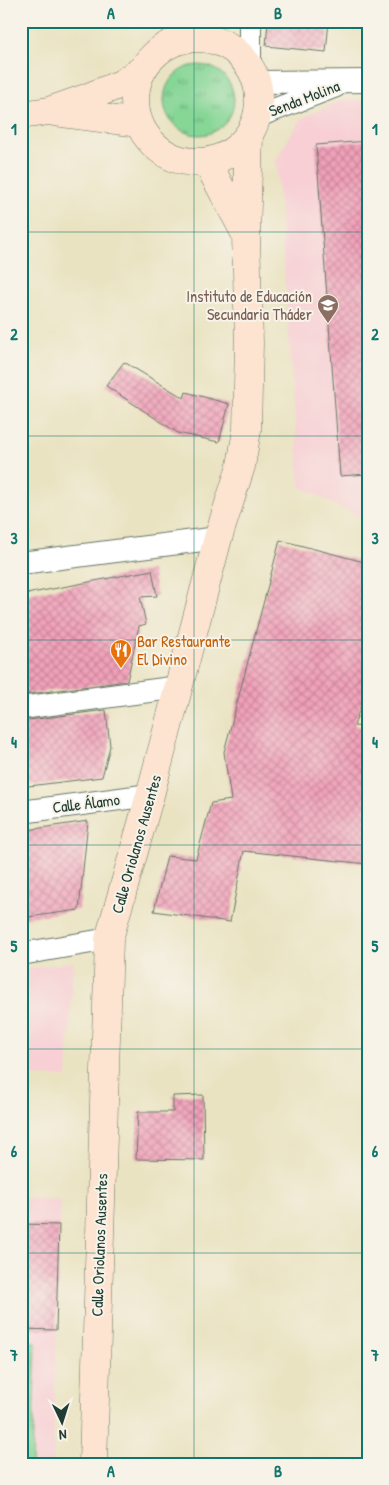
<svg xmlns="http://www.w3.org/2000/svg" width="389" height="1485" viewBox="0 0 389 1485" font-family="'Patrick Hand',sans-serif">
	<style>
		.built { fill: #f7cfd4 }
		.grass { fill: url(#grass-tufts); stroke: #528a65 }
		.pitch { fill: #86d696; stroke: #528a65 }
		.building { fill: url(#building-cross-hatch) }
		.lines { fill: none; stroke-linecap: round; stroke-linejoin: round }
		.street-casing { stroke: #676; stroke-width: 24 }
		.secondary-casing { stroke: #676; stroke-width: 29 }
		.street { stroke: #fff; stroke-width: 22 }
		.secondary { stroke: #fde4d1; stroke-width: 28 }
		.grid { fill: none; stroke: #0f766e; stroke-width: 1; stroke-opacity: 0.55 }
		.labels { text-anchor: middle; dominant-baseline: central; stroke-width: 4; stroke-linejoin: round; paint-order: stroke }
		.street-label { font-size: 16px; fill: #1f3d34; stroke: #f7f3e8 }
		.education-label { font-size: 16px; fill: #785e54; stroke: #f7f3e8; text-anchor: end }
		.food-label { font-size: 16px; fill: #c56008; stroke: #f7f3e8; text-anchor: start }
		.neatline { fill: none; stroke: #0f766e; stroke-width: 2 }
		.grid-label { font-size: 16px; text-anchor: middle; font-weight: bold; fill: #0f766e }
	</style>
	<defs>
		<pattern id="grass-tufts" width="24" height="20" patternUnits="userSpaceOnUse" patternTransform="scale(1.25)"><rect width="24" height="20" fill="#86d696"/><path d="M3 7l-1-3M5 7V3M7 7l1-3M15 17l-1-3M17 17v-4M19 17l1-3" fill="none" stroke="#6daf7b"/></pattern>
		<pattern id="building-cross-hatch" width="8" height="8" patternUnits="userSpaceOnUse" patternTransform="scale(1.25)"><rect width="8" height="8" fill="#f2a1ba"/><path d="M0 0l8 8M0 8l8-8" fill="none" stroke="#c38498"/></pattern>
	</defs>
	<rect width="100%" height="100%" fill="#f7f3e8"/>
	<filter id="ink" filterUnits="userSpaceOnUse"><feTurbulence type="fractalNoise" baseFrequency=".02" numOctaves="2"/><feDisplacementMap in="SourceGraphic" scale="10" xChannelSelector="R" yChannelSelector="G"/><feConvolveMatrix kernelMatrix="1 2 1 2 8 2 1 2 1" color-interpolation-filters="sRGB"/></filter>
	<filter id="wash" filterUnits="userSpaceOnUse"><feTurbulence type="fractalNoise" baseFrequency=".0096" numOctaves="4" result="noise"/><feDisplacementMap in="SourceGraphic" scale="20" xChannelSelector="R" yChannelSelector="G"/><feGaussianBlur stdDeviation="1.12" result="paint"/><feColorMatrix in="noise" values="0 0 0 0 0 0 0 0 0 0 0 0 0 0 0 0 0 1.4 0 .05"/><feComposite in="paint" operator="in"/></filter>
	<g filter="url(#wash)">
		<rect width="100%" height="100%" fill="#eae3c2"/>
		<path class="built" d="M340 100H368V521L300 487 276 160 300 119Z
			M73 962 67 1077 21 1076V970Z
			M21 1197 60 1200 53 1464H21Z"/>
		<path class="grass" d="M164 100a35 35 0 1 1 70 0a35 35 0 1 1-70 0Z"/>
		<path class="pitch" d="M21 1342H36L32 1464H21Z"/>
		<g id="blocks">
			<path class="building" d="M268 21H329L326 52 266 46Z
				M368 141V474L340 476 316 145Z
				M124 362 184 398 186 392 229 404 219 442 178 433 106 386Z
				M280 540 368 563V684L354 726 368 727V864L244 851 230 922 154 911 167 856 196 859 211 803 231 800 224 752Z
				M152 570 157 596 140 597 146 624 139 626 127 681 21 695V595Z
				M106 710 110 746 102 777 21 787V721Z
				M88 821 79 910 21 918V831Z
				M203 1095 204 1160 136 1159 138 1112H173V1096Z
				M21 1224 59 1225 56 1330 21 1329Z"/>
		</g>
	</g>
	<g filter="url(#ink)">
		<use href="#blocks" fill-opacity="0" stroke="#676" stroke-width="1"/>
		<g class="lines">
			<g class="street-casing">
				<path id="street" d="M250 66V21
					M258 82 368 81
					M258 116 336 86
					M21 563 218 538
					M21 708 179 687
					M21 812 150 795
					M21 954 109 939"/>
			</g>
			<g class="secondary-casing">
				<path id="secondary" d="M135 100a62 62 0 1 1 124 0a62 62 0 1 1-124 0Z
					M55 112 139 123
					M21 115 49 111 86 98 123 83 144 68
					M246 235 249 135
					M93 1464 109 939 150 795 218 538 241 466 247 430 249 343 246 235 207 162"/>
			</g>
			<use href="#street" class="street"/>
			<use href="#secondary" class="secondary"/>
		</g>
	</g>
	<path class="grid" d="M194 21V1464M21 232H368M21 436H368M21 640H368M21 845H368M21 1049H368M21 1253H368"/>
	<defs>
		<g id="school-pin" transform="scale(1.125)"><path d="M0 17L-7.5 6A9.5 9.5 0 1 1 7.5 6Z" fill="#8d6e63" stroke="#f7f3e8"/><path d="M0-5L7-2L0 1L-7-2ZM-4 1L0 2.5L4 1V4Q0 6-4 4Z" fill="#fff"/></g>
		<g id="restaurant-pin" transform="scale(1.125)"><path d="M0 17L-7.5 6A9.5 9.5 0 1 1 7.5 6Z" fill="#e8710a" stroke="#f7f3e8"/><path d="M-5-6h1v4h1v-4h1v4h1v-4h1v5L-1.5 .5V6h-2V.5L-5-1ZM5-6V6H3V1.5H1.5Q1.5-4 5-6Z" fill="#fff"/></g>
	</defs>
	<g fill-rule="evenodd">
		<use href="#school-pin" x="328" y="305"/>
		<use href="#restaurant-pin" x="121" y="650"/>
	</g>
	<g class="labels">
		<g class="street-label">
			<text transform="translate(304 98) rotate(-21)">Senda Molina</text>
			<text transform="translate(86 803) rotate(-7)">Calle Álamo</text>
			<text transform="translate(136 844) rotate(-74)">Calle Oriolanos Ausentes</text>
			<text transform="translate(99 1245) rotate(-88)">Calle Oriolanos Ausentes</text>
		</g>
		<g class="education-label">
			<text x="312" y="296">Instituto de Educación<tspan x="312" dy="18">Secundaria Tháder</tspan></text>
		</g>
		<g class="food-label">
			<text x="137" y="641">Bar Restaurante<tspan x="137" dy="18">El Divino</tspan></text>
		</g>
	</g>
	<rect width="389" height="1485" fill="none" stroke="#f7f3e8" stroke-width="55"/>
	<g transform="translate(62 1422) rotate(176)" stroke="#f7f3e8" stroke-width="4" paint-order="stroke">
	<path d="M0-4L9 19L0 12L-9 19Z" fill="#1f3d34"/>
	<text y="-8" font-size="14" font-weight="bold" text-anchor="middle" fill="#1f3d34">N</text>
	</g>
	<rect x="28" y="28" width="334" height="1430" class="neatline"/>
	<g class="grid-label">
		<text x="111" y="19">A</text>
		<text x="278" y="19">B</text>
		<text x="14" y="135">1</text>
		<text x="375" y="135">1</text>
		<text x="14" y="340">2</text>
		<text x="375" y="340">2</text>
		<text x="14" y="544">3</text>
		<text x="375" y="544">3</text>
		<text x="14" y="748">4</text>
		<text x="375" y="748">4</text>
		<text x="14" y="952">5</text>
		<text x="375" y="952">5</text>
		<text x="14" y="1157">6</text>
		<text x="375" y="1157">6</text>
		<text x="14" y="1361">7</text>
		<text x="375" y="1361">7</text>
		<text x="111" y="1477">A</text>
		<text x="278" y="1477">B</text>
	</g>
</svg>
